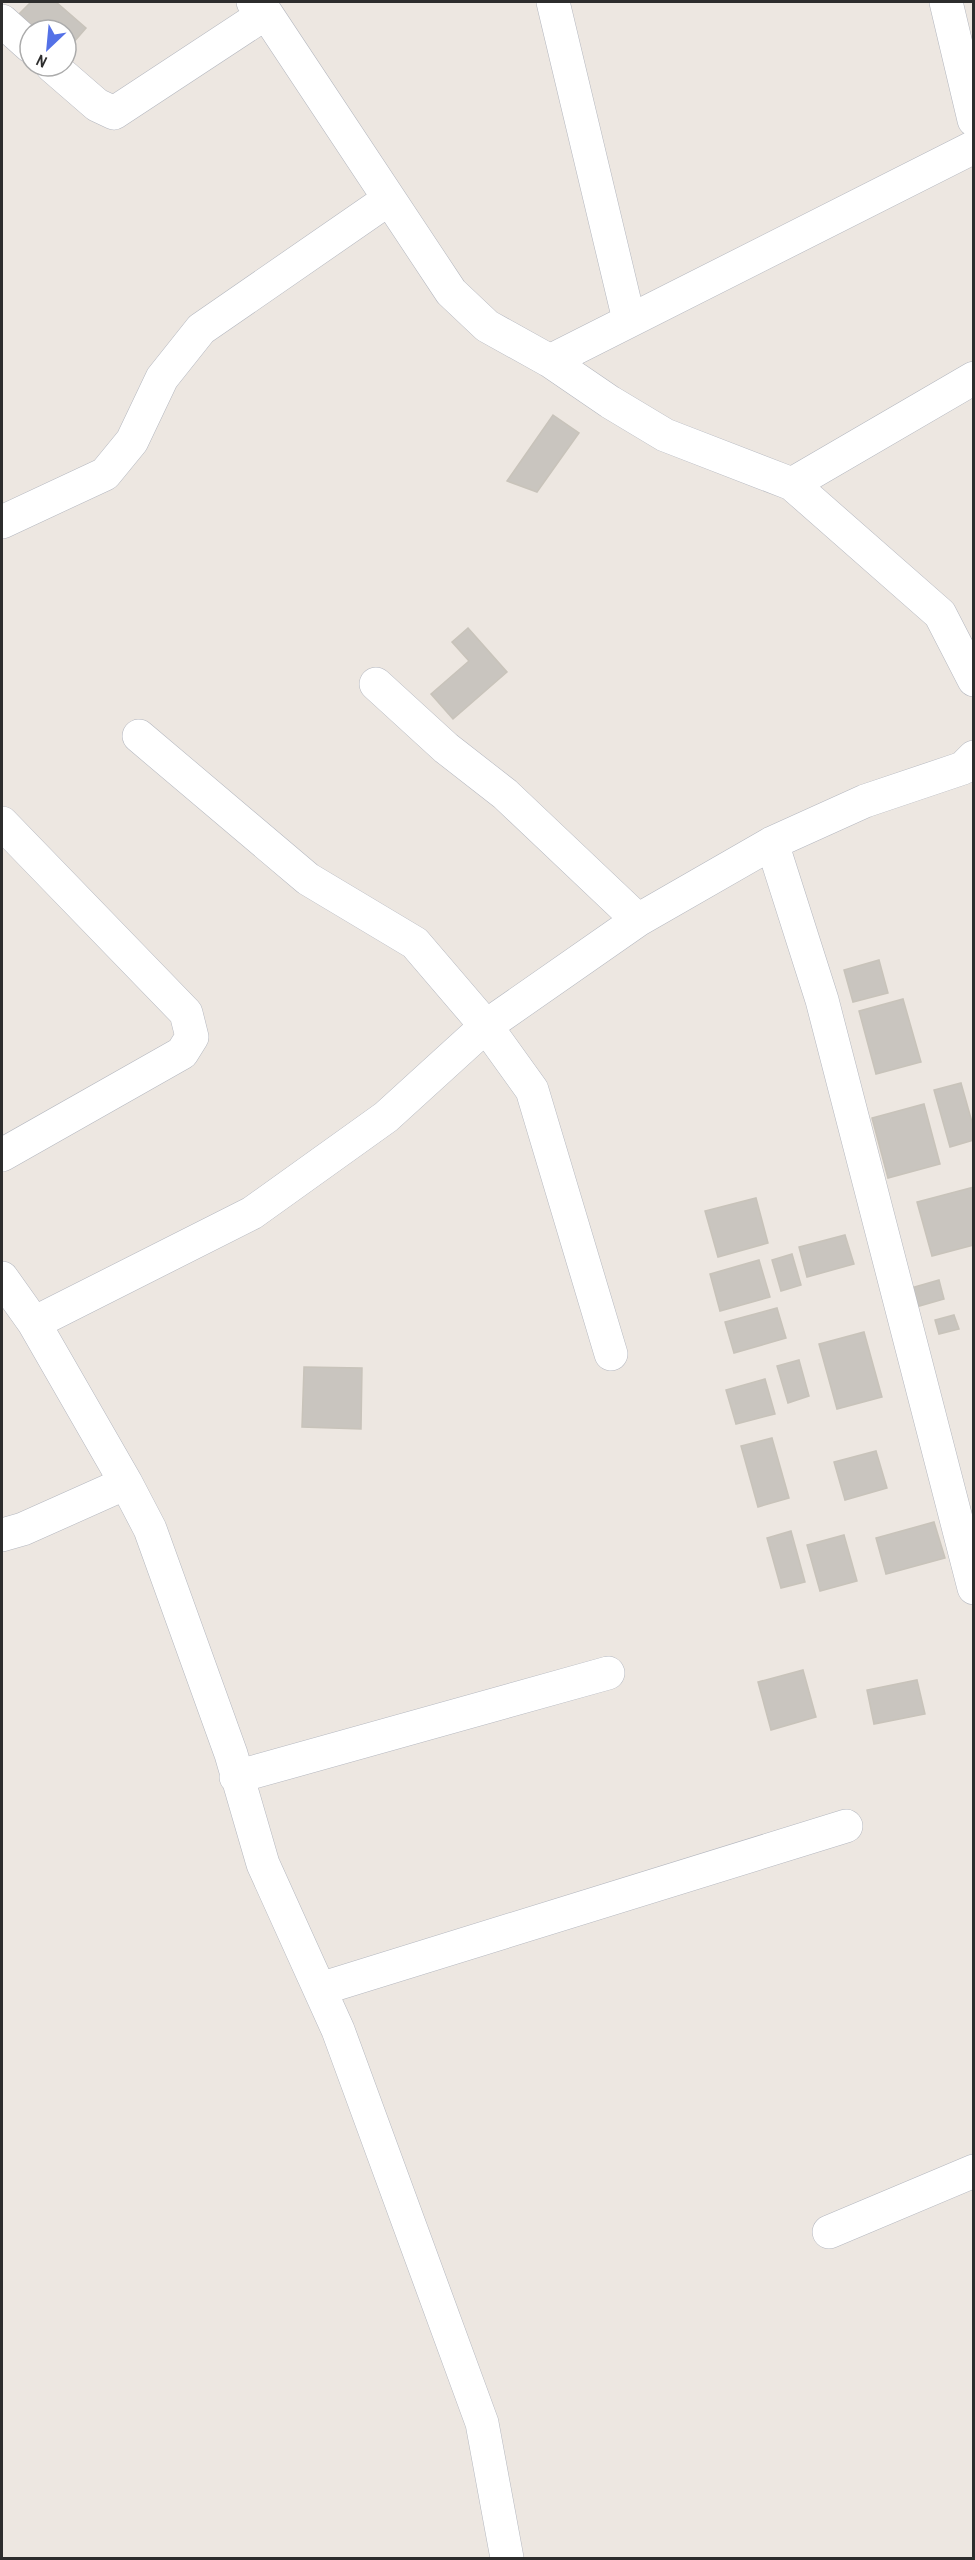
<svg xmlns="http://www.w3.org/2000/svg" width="975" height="2560" viewBox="0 0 975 2560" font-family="'Archivo Narrow',sans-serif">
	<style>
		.building { fill: #c9c5bf; stroke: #c8c3ba; stroke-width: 1.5 }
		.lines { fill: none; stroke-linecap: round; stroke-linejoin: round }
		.minor-casing { stroke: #b4b7bf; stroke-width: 34 }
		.minor { stroke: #fff; stroke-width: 33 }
	</style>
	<rect width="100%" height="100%" fill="#ede7e1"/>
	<path class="building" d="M31 2H56L86 28 66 51V30H37L19 14Z
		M553 415 579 433 537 492 507 481Z
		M468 628 507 672 453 719 431 694 469 661 452 642Z
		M879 960 888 993 853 1002 844 970Z
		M903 999 921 1062 876 1074 859 1011Z
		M961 1083 974 1129V1140L950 1147 934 1090Z
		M924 1104 940 1164 888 1178 872 1118Z
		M974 1187V1245L932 1256 917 1202Z
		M756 1198 768 1243 718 1257 705 1211Z
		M845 1235 854 1264 807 1277 799 1247Z
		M792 1254 801 1285 781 1291 772 1260Z
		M759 1260 770 1297 720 1311 710 1274Z
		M939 1280 944 1299 916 1307 911 1288Z
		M777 1308 786 1338 734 1353 725 1322Z
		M954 1315 959 1329 939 1334 935 1320Z
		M864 1332 882 1397 837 1409 819 1344Z
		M799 1360 809 1396 788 1403 777 1366Z
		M304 1367 362 1368 361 1429 302 1427Z
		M765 1379 775 1414 736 1424 726 1390Z
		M772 1438 789 1498 758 1507 741 1446Z
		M876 1451 887 1488 845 1500 834 1462Z
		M934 1522 945 1558 886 1574 876 1538Z
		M791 1531 805 1582 781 1588 767 1538Z
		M844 1535 857 1581 820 1591 807 1545Z
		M803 1670 816 1717 771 1730 758 1682Z
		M917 1680 925 1714 874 1724 867 1690Z"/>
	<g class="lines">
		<g class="minor-casing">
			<path id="minor" d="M253 2 266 13 451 292 487 326 550 361 610 402 665 435 792 484 940 614 974 680
				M553 2 629 320
				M946 2 974 120
				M2 21 30 46
				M52 66 97 105 114 113 266 13
				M550 361 974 147
				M792 484 974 378
				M2 522 105 474 132 441 162 378 201 329 389 199
				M376 684 446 748 505 794 638 920
				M139 736 308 879 415 943 486 1026 532 1090 611 1354
				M2 823 186 1013 192 1037 182 1053 2 1155
				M772 843 822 1000 974 1588
				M2 1278 34 1323 126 1483 150 1529 231 1754 263 1864 338 2030 482 2423 507 2558
				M34 1323 252 1213 386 1117 486 1026 638 920 772 843 865 801 963 768 974 757
				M2 1535 23 1529 126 1483
				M236 1777 608 1673
				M320 1989 846 1826
				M829 2232 974 2171"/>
		</g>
		<use href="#minor" class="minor"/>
	</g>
	<rect width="975" height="2560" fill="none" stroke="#2d2d2d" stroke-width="6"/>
	<g transform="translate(48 48) rotate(206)"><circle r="28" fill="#ffffff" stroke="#ababab" stroke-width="1.5"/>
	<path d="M0-4.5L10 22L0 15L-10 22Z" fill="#5471e7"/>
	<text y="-9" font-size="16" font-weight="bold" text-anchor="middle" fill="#2d2d2d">N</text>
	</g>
</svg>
